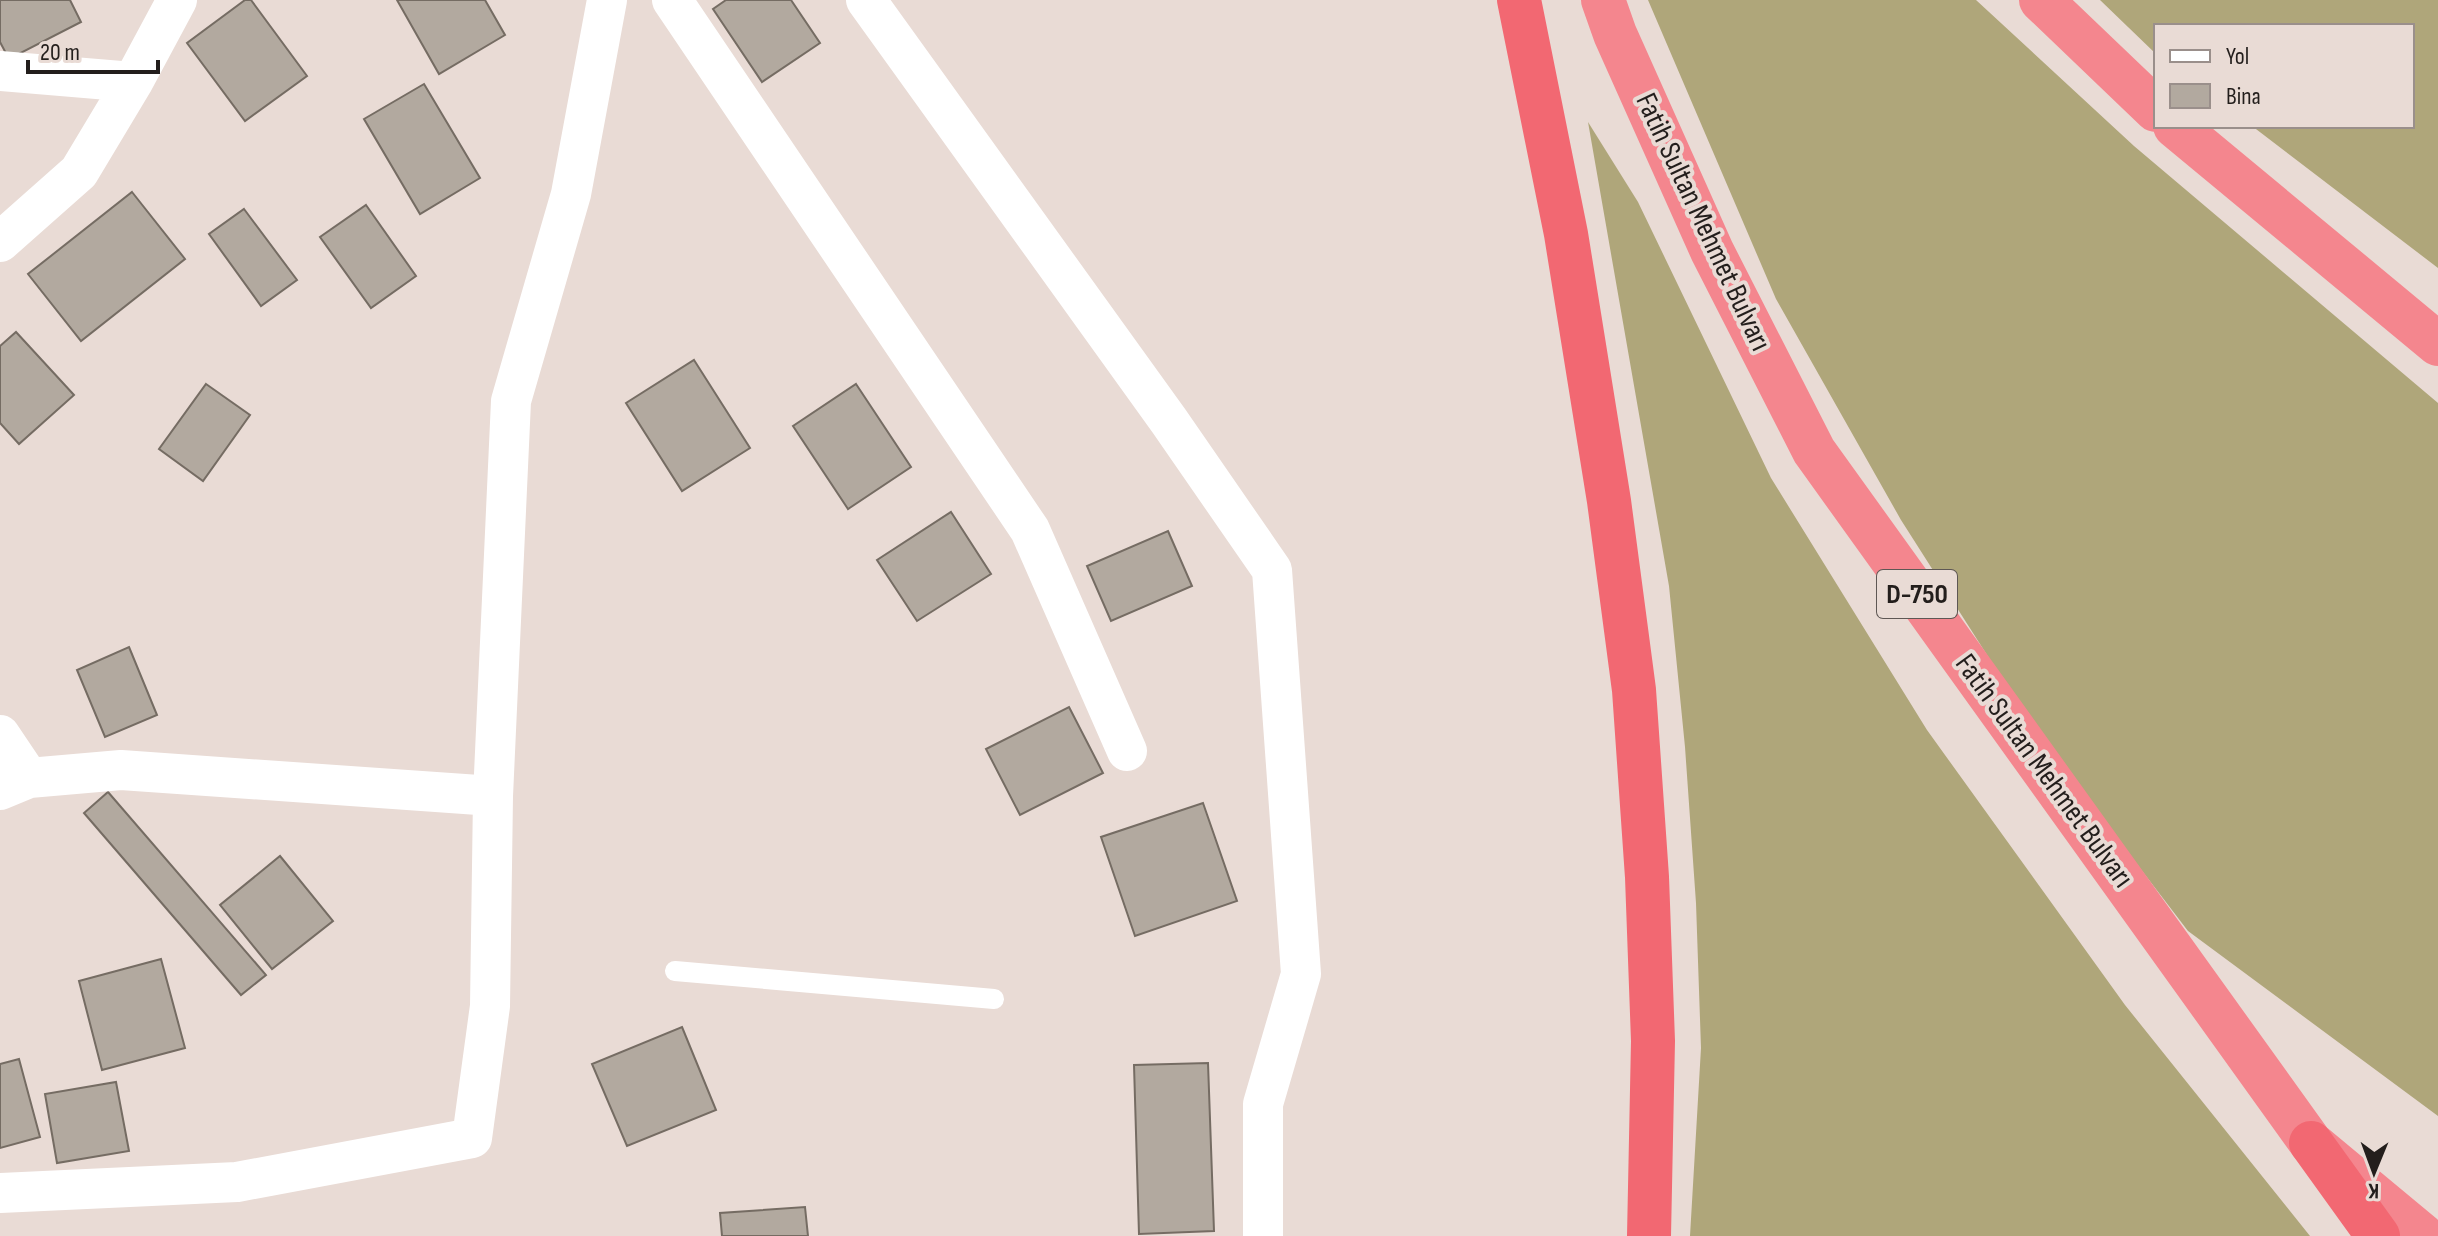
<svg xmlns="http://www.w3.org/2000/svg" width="2438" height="1236" viewBox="0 0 2438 1236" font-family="'Sofia Sans Condensed',sans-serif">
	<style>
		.forest { fill: #afa67a }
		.building { fill: #b2a99f; stroke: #756c63; stroke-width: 2 }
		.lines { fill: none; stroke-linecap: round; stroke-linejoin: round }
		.service { stroke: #fff; stroke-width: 20 }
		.minor { stroke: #fff; stroke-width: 40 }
		.trunk { stroke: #f4868e; stroke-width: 44 }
		.motorway { stroke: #f26872; stroke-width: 44 }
		.labels { text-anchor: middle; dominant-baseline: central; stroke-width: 8; stroke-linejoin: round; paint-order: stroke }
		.shield { fill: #e9dbd5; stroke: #5e5754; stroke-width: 2 }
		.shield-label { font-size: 28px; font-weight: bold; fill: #231e1c }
		.street-label { font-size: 30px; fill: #231e1c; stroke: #e9dbd5 }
	</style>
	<rect width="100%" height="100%" fill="#e9dbd5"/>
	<path class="forest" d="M1648 0H1976L2134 146 2438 403V1116L2188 931 2036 732 1901 520 1776 299Z
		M2100 0H2438V268L2252 126H2412V26H2156V54Z
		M1588 122 1638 202 1771 478 1927 730 2125 1005 2310 1236H1690L1701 1048 1696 903 1685 747 1669 586Z"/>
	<path class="building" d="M0 0H70L81 22 9 59 0 42Z
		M245 0H251L307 76 245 121 187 43Z
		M397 0H485L505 35 439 74Z
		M726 0H791L820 43 762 82 713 9Z
		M424 84 480 178 420 214 364 119Z
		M132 192 185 259 81 341 28 274Z
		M366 205 416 276 371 308 320 237Z
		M244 209 297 280 261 306 209 234Z
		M16 332 74 395 19 444 0 423V346Z
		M694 360 750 448 682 491 626 403Z
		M206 384 250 415 203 481 159 449Z
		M856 384 911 467 848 509 793 426Z
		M951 512 991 574 917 621 877 560Z
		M1168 531 1192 586 1111 621 1087 566Z
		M129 647 157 715 105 737 77 670Z
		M1069 707 1103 773 1020 815 986 749Z
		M108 792 266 975 241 995 84 813Z
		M1203 803 1237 901 1135 936 1101 837Z
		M280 856 333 921 272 969 220 905Z
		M161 959 185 1048 102 1070 79 981Z
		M682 1027 716 1110 627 1146 592 1064Z
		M19 1059 40 1137 0 1148V1064Z
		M1208 1063 1214 1231 1139 1234 1134 1065Z
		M116 1082 129 1151 57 1163 45 1094Z
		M805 1207 808 1236H722L720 1213Z"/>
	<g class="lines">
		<path class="service" d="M675 971 994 999"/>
		<path class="minor" d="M672 0 1030 530 1127 751
			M866 0 1169 421 1272 570 1301 974 1263 1104V1236
			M0 71 133 82
			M0 242 79 172 133 82 177 0
			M0 735 29 778
			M0 790 29 778 121 770 493 796 490 1006 472 1138 237 1182 0 1193
			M493 796 511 401 571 194 607 0"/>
		<path class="trunk" d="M1603 0 1615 34 1712 251 1814 451 2311 1143 2423 1236
			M2041 0 2156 110
			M2175 126 2438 344"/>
		<path class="motorway" d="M1519 0 1566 234 1609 501 1634 690 1647 877 1653 1041 1649 1236
			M2311 1143 2378 1236"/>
	</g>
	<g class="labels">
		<rect class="shield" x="1877" y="570" width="80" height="48" rx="6"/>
		<g class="shield-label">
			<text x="1917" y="594">D-750</text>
		</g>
		<g class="street-label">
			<text transform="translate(1703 222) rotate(65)">Fatih Sultan Mehmet Bulvarı</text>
			<text transform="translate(2044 771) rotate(54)">Fatih Sultan Mehmet Bulvarı</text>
		</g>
	</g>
	<rect x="2154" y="24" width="260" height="104" fill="#e9dbd5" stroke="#9a8f8b" stroke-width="2"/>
	<rect x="2170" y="50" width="40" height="12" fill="#ffffff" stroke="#9a8f8b" stroke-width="2"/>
	<text x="2226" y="64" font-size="24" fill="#231e1c">Yol</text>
	<rect x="2170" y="84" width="40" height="24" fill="#b2a99f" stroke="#9a8f8b" stroke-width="2"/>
	<text x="2226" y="104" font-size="24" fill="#231e1c">Bina</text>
	<g transform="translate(2374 1172) rotate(181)" stroke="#e9dbd5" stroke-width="6" paint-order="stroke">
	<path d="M0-6L14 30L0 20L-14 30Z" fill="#231e1c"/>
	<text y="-12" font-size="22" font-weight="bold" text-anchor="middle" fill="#231e1c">K</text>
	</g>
	<path d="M28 60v12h130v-12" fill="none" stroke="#231e1c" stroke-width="4"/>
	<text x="40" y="60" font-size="24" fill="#231e1c" stroke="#e9dbd5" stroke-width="6" paint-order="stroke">20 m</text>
</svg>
